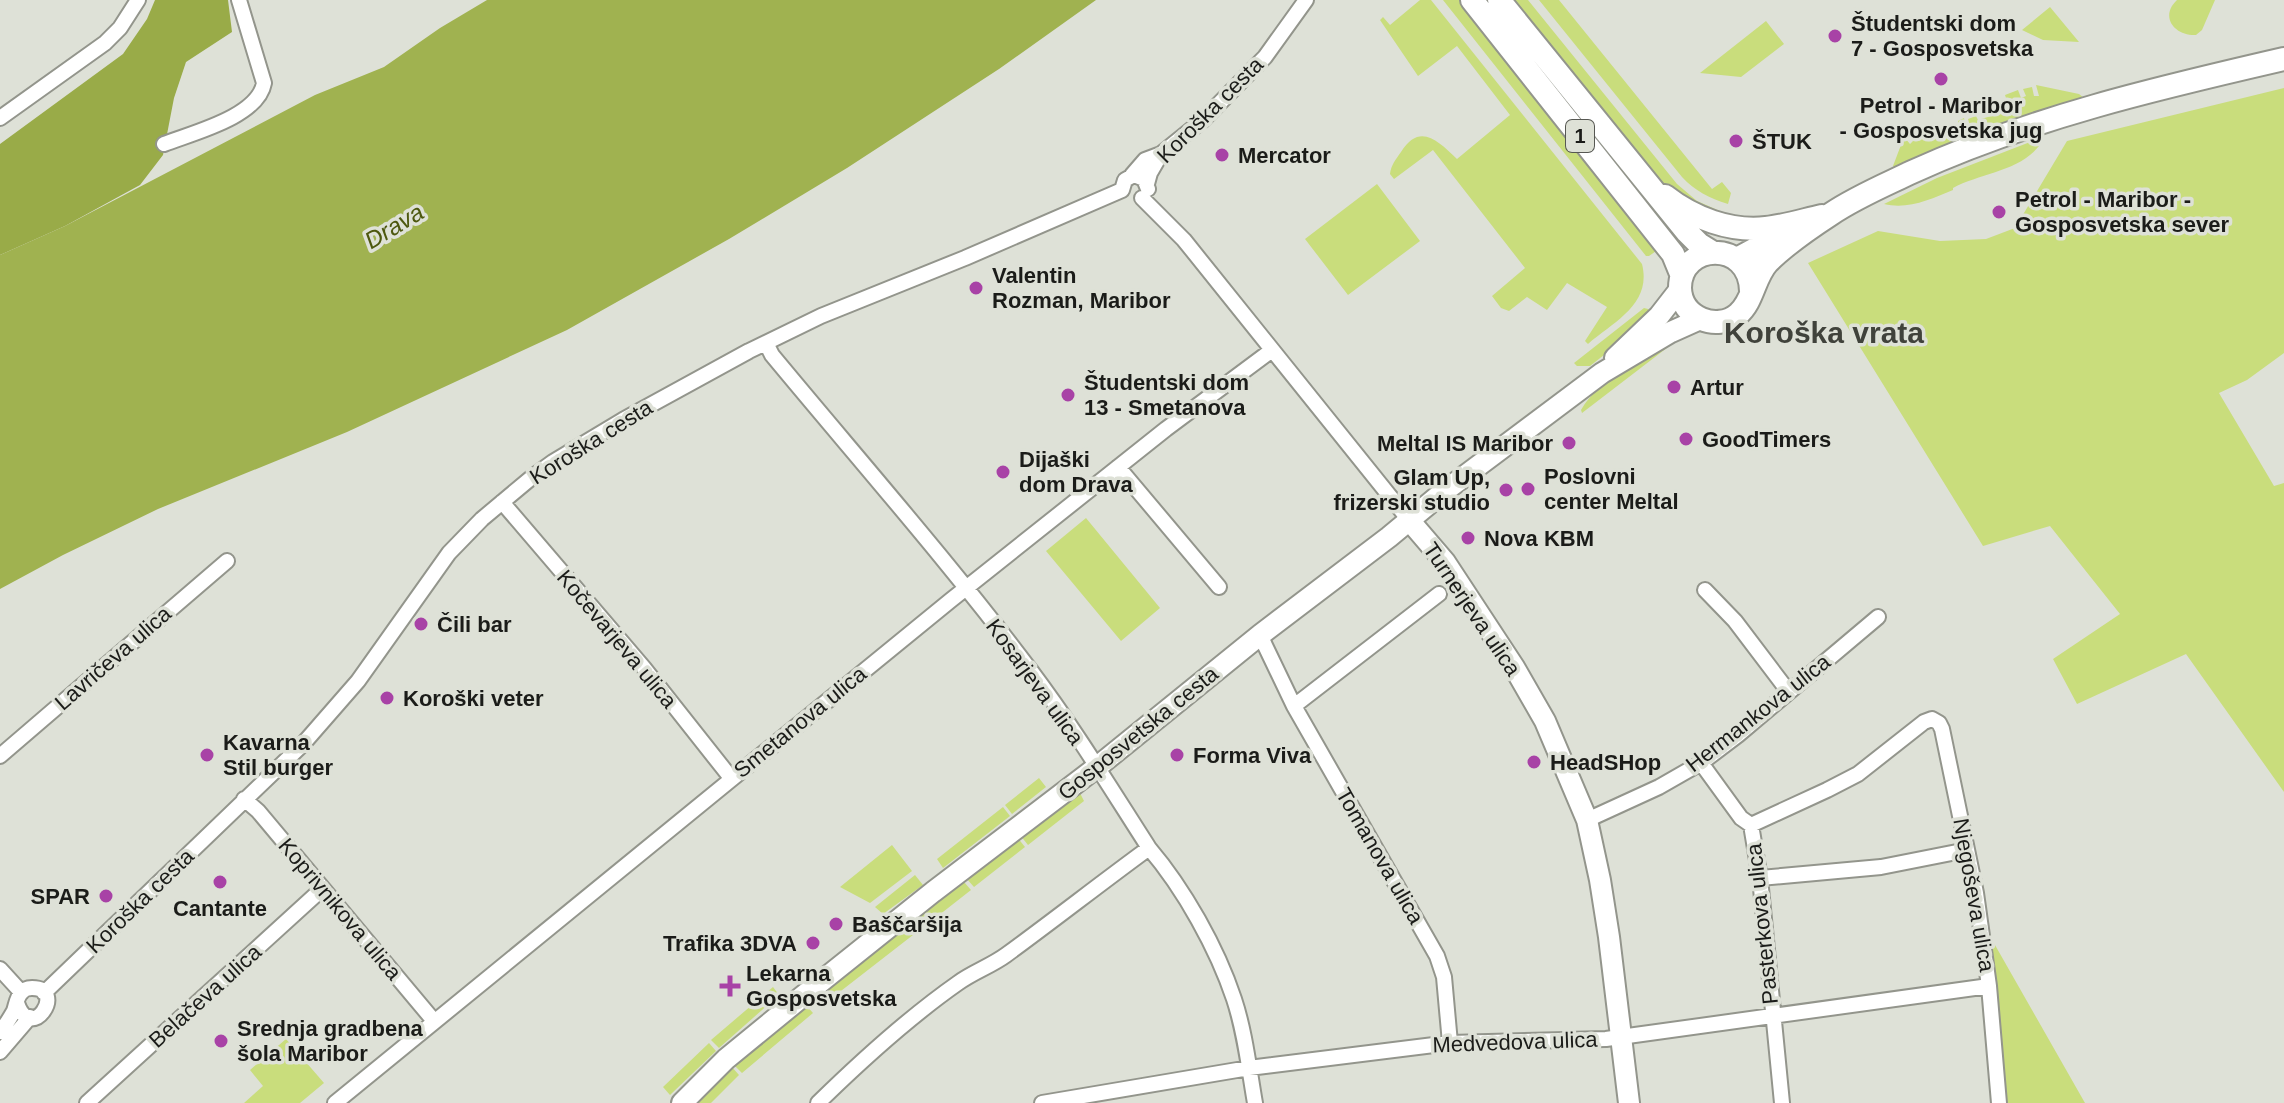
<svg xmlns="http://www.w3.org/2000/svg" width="2284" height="1103" viewBox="0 0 2284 1103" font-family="Arial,sans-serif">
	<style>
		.green { fill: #c9dd7c }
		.forest { fill: #99ab48 }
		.water { fill: #a0b250 }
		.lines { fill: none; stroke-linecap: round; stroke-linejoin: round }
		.street-casing { stroke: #93958c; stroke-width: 18 }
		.secondary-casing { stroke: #93958c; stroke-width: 24 }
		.primary-casing { stroke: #93958c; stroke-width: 26 }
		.street { stroke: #fff; stroke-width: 14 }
		.secondary { stroke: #fff; stroke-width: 20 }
		.primary { stroke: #fff; stroke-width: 22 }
		.poi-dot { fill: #a842a6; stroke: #dee1d7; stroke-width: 3 }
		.labels { text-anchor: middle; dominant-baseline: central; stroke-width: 7; stroke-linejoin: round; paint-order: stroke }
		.shield { fill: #dee1d7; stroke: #565752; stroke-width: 2 }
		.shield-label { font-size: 20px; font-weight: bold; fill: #1b1c19 }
		.poi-label { font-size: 22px; font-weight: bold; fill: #1b1c19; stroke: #dee1d7; text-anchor: start }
		.street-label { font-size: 22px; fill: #1b1c19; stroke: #dee1d7 }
		.water-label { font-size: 24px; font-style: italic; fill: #4d580f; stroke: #dee1d7 }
		.district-label { font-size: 30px; font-weight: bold; fill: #40423b; stroke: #dee1d7 }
	</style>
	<rect width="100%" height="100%" fill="#dee1d7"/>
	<path class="green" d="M1420 0H1431L1642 264C1652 304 1615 321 1588 344L1585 341 1607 307 1567 283 1547 310 1527 297 1509 311 1501 308 1492 296 1525 268 1433 150 1394 179 1390 174C1391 165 1396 159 1401 152 1420 122 1438 141 1457 159L1510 115 1457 46 1418 76 1380 20 1383 17 1390 25Z
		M1443 0H1461L1659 249 1649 256H1646Z
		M1508 0H1528L1677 184 1697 201 1722 212 1724 217 1669 190Z
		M1539 0H1559L1712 189 1722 182 1731 193 1728 204C1709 198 1695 191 1682 177Z
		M2177 0H2215L2202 30 2196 35C2175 36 2159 17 2177 0Z
		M2050 7 2079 42 2043 40 2022 30Z
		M1766 21 1784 44 1741 77 1700 73Z
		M2036 85 2079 94 2084 98 1896 169 1893 166 1904 137 1910 144 1913 141 1909 134 1922 126 1925 135 1931 133 1928 126 1938 123 1943 134 1960 127 1958 121 1964 118 1967 131 1971 130 1968 119 1976 116 1978 120 1991 116 1989 112 1984 114 1981 106 1993 101 1996 108 2008 104 2005 95 2018 90 2021 98 2026 96 2023 89 2032 87 2034 96H2039Z
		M2284 88V353L2247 380 2219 393 2274 486 2284 483V792L2186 654 2077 704 2053 659 2120 614 2050 526 1983 546 1808 263 1878 231 1940 241 1986 239 2015 228 2067 141Z
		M2038 139 2041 143C2023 171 1981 173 1953 188V190C1931 199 1908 210 1884 204L1937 178Z
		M1377 184 1420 241 1348 295 1305 239Z
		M1644 308 1648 309 1653 316 1646 322 1590 366H1577L1574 363Z
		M1671 342 1672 344 1582 413 1581 410C1599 378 1641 360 1671 342Z
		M1086 518 1160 608 1121 641 1046 551Z
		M1039 778 1046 787 1012 814 1005 805Z
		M1078 789 1084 801 1028 845 1020 835Z
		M1003 807 1010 816 943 868 937 859Z
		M1017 837 1025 847 974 887 966 878Z
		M892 845 912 871 870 903 840 887Z
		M915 875 923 885 883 914 875 907Z
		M964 882 971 890 920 930 912 919 950 890 952 892Z
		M905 925 913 935 819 1008 812 999Z
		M1987 931 2085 1103H2004Z
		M773 987 779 995 719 1048 711 1040Z
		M805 1004 813 1013 742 1073 733 1064Z
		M286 1039 324 1083 300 1103H244L263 1086 250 1070Z
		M709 1043 716 1051 670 1095 663 1087Z
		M731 1066 739 1075 711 1103H693Z"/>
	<path class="forest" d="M155 0H228L232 32 186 62 174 98 163 155 140 185 65 226 0 255V144L123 54 147 19Z"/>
	<path class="water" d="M487 0H1096L999 69 847 168 729 239 567 330 347 432 158 509 63 555 0 589V255L65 226 315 95 384 67 440 28Z"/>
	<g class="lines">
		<g class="street-casing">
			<path id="street" d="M0 118 105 43 120 28 138 0
				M164 144C192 133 258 117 264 83L239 0
				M1132 175 1145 160 1161 154
				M1147 184 1150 173 1161 154 1203 120 1265 57 1306 0
				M1122 190 1125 180 1134 175 1144 179 1148 189
				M1142 198 1184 240 1409 520
				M766 343 772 355C859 460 949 562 1031 671 1074 728 1111 789 1149 848 1184 889 1217 948 1234 999 1245 1032 1249 1069 1255 1103
				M1118 467 1219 587
				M502 502 644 668 731 778
				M1705 590 1735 621 1788 691
				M1260 635 1294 706 1437 956 1444 977 1450 1043
				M1294 706 1439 594
				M0 756 227 561
				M1701 763 1741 818 1751 825 1760 878 1782 1103
				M244 799 258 811 434 1021
				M1587 820 1659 787 1701 763 1738 735 1878 617
				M1751 825 1827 790 1858 774 1924 722 1932 719 1939 723 1942 729 1976 893 1989 986 1999 1103
				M1760 878 1881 867 1967 850
				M0 969 21 992
				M44 993 303 744 358 681 449 553 482 519 531 478 553 462 623 420 749 351 821 316 965 258 1122 190
				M0 1032C5 1026 10 1018 14 1011 16 1005 17 997 21 993 24 989 27 988 32 988 68 988 31 1045 17 1003
				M0 1052 30 1017
				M87 1103 322 889
				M335 1103 951 600 1166 429 1272 350
				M818 1103C862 1060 908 1018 958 983 973 972 991 966 1006 955 1054 920 1101 883 1149 848
				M1042 1103 1249 1068 1450 1043 1606 1039 1989 986"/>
		</g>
		<g class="secondary-casing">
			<path id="secondary" d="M1615 358 1659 316 1680 289
				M1409 520 1445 562 1514 667 1545 721 1587 820 1600 880 1609 937 1629 1103
				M682 1103 726 1059 803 996 933 892 1097 767 1260 635 1389 537 1442 493 1602 373 1671 332 1700 319"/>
		</g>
		<g class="primary-casing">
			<path id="primary" d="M1472 0 1673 254 1682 276
				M1499 0 1687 232 1699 244 1712 252
				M1665 196C1693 218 1730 232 1766 228 1785 226 1804 220 1822 216
				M1737 259 1789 231
				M1751 291C1750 239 1680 242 1680 288 1681 318 1717 332 1738 314 1753 302 1754 277 1768 262 1785 245 1811 227 1831 214 1856 197 1885 185 1912 172 2030 118 2158 88 2284 59"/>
		</g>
		<use href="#street" class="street"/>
		<use href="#secondary" class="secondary"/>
		<use href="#primary" class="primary"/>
	</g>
	<g class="poi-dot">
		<circle cx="1835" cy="36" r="8"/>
		<circle cx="1941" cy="79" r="8"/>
		<circle cx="1736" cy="141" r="8"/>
		<circle cx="1222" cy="155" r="8"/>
		<circle cx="1999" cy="212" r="8"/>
		<circle cx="976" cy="288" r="8"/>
		<circle cx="1674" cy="387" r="8"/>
		<circle cx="1068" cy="395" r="8"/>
		<circle cx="1686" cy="439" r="8"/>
		<circle cx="1569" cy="443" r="8"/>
		<circle cx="1003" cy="472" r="8"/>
		<circle cx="1528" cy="489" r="8"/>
		<circle cx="1506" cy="490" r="8"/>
		<circle cx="1468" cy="538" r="8"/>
		<circle cx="421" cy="624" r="8"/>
		<circle cx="387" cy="698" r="8"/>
		<circle cx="207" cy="755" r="8"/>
		<circle cx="1177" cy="755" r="8"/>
		<circle cx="1534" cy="762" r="8"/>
		<circle cx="220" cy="882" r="8"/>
		<circle cx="106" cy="896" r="8"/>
		<circle cx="836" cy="924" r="8"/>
		<circle cx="813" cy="943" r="8"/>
		<path d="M726 974h8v8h8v8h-8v8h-8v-8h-8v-8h8z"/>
		<circle cx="221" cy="1041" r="8"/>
	</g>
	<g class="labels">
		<rect class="shield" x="1566" y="120" width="28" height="32" rx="6"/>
		<g class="shield-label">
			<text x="1580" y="136">1</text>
		</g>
		<g class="poi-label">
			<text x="1851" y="23">Študentski dom<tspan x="1851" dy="25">7 - Gosposvetska</tspan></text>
			<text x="1941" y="105" text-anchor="middle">Petrol - Maribor<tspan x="1941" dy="25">- Gosposvetska jug</tspan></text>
			<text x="1752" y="141">ŠTUK</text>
			<text x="1238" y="155">Mercator</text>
			<text x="2015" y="199">Petrol - Maribor -<tspan x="2015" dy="25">Gosposvetska sever</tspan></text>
			<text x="992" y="275">Valentin<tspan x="992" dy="25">Rozman, Maribor</tspan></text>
			<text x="1084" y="382">Študentski dom<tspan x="1084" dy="25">13 - Smetanova</tspan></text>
			<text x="1690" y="387">Artur</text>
			<text x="1702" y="439">GoodTimers</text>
			<text x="1553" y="443" text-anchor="end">Meltal IS Maribor</text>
			<text x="1019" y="459">Dijaški<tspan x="1019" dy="25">dom Drava</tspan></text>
			<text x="1544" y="476">Poslovni<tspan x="1544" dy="25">center Meltal</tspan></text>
			<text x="1490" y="477" text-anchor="end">Glam Up,<tspan x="1490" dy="25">frizerski studio</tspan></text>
			<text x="1484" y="538">Nova KBM</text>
			<text x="437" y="624">Čili bar</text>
			<text x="403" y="698">Koroški veter</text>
			<text x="223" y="742">Kavarna<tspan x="223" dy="25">Stil burger</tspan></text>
			<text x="1193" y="755">Forma Viva</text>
			<text x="1550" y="762">HeadSHop</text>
			<text x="90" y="896" text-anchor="end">SPAR</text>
			<text x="220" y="908" text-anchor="middle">Cantante</text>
			<text x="852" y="924">Baščaršija</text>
			<text x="797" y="943" text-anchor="end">Trafika 3DVA</text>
			<text x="746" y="973">Lekarna<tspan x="746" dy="25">Gosposvetska</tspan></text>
			<text x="237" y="1028">Srednja gradbena<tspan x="237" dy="25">šola Maribor</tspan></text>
		</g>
		<g class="street-label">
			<text transform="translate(1210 110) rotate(-45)">Koroška cesta</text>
			<text transform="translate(591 442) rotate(-32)">Koroška cesta</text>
			<text transform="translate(1472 609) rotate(56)">Turnerjeva ulica</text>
			<text transform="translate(617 639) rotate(50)">Kočevarjeva ulica</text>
			<text transform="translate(113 658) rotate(-41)">Lavričeva ulica</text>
			<text transform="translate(1035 682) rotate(54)">Kosarjeva ulica</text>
			<text transform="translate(1758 713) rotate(-38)">Hermankova ulica</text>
			<text transform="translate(800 722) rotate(-39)">Smetanova ulica</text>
			<text transform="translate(1138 733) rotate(-39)">Gosposvetska cesta</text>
			<text transform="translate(1380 856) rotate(60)">Tomanova ulica</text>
			<text transform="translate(1974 895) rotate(80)">Njegoševa ulica</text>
			<text transform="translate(140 901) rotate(-44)">Koroška cesta</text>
			<text transform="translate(340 909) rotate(50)">Koprivnikova ulica</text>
			<text transform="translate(1762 924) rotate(-96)">Pasterkova ulica</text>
			<text transform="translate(205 996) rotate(-42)">Belačeva ulica</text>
			<text transform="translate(1515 1042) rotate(-2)">Medvedova ulica</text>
		</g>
		<g class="water-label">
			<text transform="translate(394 226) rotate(-31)">Drava</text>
		</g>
		<g class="district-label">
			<text x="1824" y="332">Koroška vrata</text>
		</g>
	</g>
</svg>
